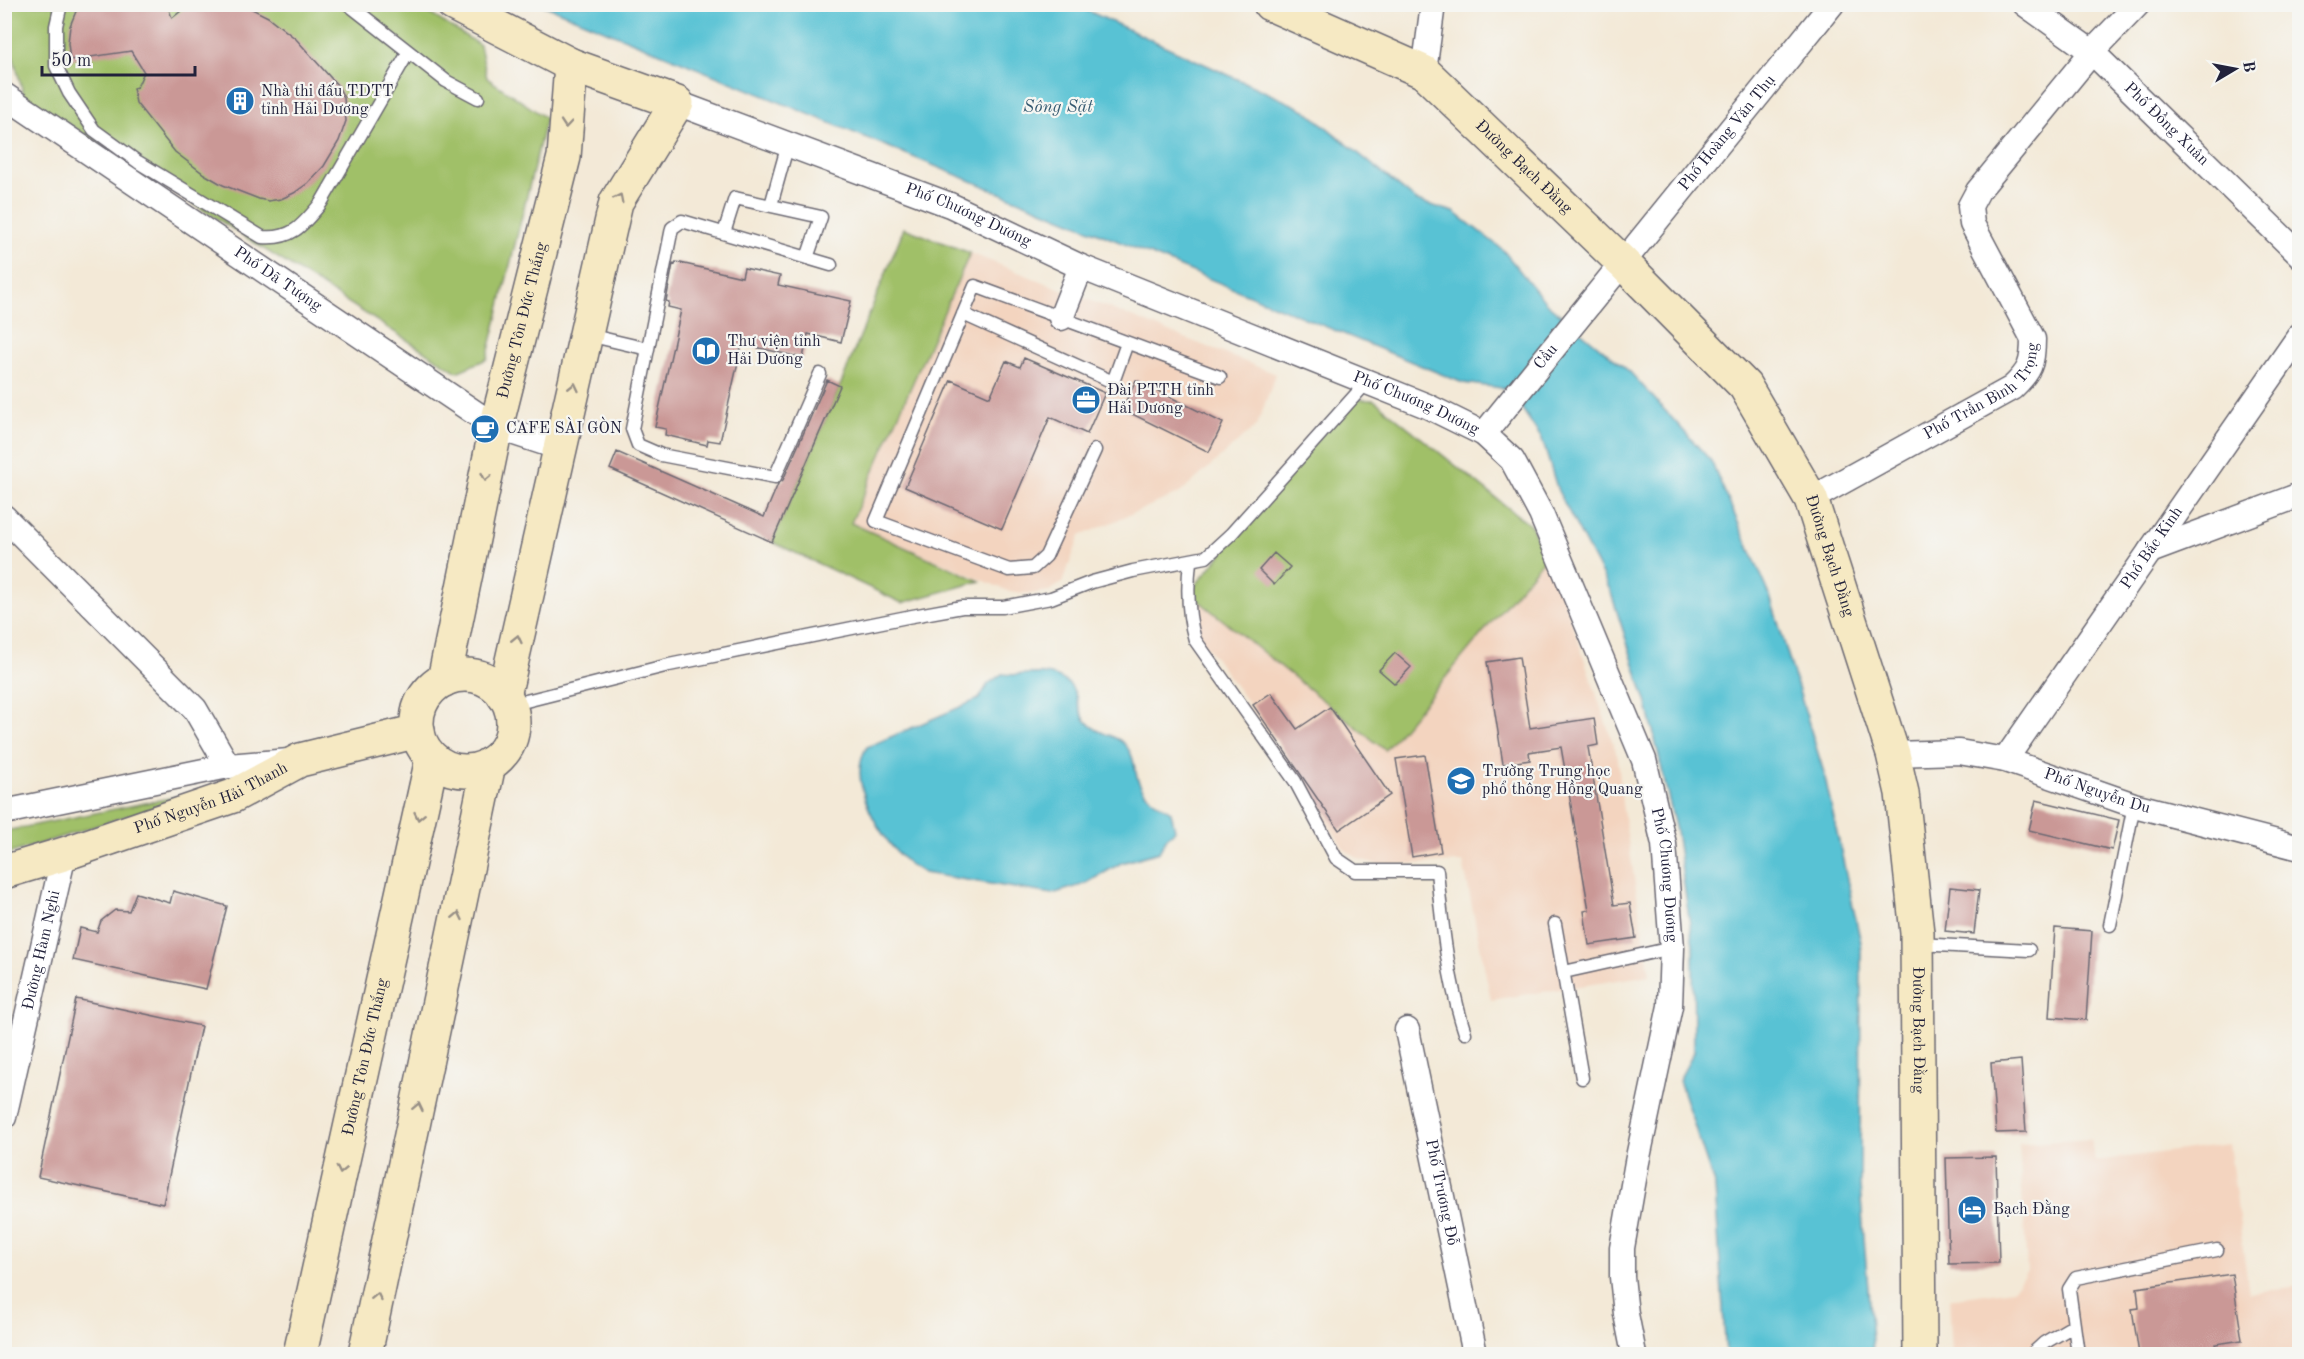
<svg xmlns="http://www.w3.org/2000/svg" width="2304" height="1359" viewBox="0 0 2304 1359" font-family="'Old Standard TT',serif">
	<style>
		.built { fill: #f3d4bf }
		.green { fill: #a0c068; stroke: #617152; stroke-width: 1.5 }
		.water { fill: #58c2d4; stroke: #3d7288; stroke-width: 1.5 }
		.building { fill: #ca9896 }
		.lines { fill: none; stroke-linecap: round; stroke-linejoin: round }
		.lane-casing { stroke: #6b6872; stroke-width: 15 }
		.street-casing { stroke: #6b6872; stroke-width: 27 }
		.secondary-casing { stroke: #6b6872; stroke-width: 36 }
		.lane { stroke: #fff; stroke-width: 12 }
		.street { stroke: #fff; stroke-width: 24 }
		.secondary { stroke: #f6e9c3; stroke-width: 33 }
		.oneway { stroke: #978f86 }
		.labels { text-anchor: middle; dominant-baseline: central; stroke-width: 4.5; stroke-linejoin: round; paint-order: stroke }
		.poi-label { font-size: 16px; fill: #22223b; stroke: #f6f6f2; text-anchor: start }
		.street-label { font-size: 16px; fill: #22223b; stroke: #f6f6f2 }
		.water-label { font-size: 18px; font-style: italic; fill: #355a71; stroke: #f6f6f2 }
	</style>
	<rect width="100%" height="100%" fill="#f6f6f2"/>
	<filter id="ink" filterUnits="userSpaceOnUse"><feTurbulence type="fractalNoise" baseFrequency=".0167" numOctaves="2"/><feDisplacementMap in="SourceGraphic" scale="12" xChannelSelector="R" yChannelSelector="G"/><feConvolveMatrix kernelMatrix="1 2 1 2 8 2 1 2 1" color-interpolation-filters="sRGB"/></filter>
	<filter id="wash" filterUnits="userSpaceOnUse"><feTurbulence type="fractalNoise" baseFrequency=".008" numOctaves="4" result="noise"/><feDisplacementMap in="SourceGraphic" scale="24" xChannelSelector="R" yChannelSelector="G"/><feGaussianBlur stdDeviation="1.35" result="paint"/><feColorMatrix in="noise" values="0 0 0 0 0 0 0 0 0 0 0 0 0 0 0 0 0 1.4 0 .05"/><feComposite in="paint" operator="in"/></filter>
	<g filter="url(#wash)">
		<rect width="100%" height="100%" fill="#f3e9d7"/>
		<path class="built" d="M970 253 1276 374 1257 425 1180 493 1080 536 1062 583 1049 591 1031 594 1008 591 851 523Z
			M1545 558 1561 591 1618 758 1622 804 1650 975 1491 1000 1463 862 1381 865 1359 859 1344 849 1283 751 1203 641 1197 625V602L1198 599 1385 750Z
			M2090 1139 2095 1161 2229 1144 2249 1293 2299 1286V1354H1952L1949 1299 2013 1290 2027 1271 2019 1144Z"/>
		<path class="green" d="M4 5H416L480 45 487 78 546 118 487 359 457 372 24 96 13 56 5 49Z
			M904 228 970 253 851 523 980 581 902 603 772 542 840 386Z
			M1351 399 1374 400 1532 527 1545 558 1385 750 1189 593Z
			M205 791 5 855V831Z"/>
		<path class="water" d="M543 5H1075L1305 110 1417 201 1454 212 1502 249 1546 303 1630 372 1711 461 1769 593 1824 773 1861 943 1860 1186 1873 1354H1726L1715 1187 1679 1080 1694 1052 1693 945 1676 831 1647 704 1610 590 1558 491 1542 439 1509 389 1463 383Z
			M1002 674C1019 677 1040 670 1057 677 1082 686 1074 707 1086 721 1097 734 1112 734 1122 742 1135 753 1133 766 1138 780 1144 796 1157 803 1171 812L1175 830 1167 838 1159 852 1121 863 1085 884 1052 894 924 873C919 870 913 867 908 863 881 840 845 781 867 747L979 699 988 684Z"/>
		<g id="blocks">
			<path class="building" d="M79 4H167L172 18 190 4H242L268 17 296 39 338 86 344 98 346 121 339 141 324 166 308 183 294 193 281 199 268 201 259 199 223 185 204 174 175 152 136 103 133 88 137 87 144 72 131 51 70 60 68 43 70 26Z
				M676 262 742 277 744 268 780 276 778 285 851 301 841 342 808 334 803 358 742 344 720 442 708 440 707 445 665 435 666 429 655 427 681 310 668 307 669 302 666 301 673 264 675 265Z
				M1024 358 1105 393 1087 434 1050 417 1002 529 905 487 951 380 990 397 1006 361 1020 367Z
				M827 380 840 386 772 542 610 469 617 452 764 517 778 484 783 480Z
				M1136 380 1223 423 1209 452 1122 409Z
				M1274 553 1290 567 1274 585 1259 570Z
				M1395 653 1411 667 1395 684 1379 670Z
				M1519 657 1530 728 1594 718 1598 745 1588 747 1614 905 1630 903 1636 938 1589 945 1584 911 1589 910 1561 747 1529 752 1530 760 1503 764 1487 662Z
				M1271 693 1297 729 1330 707 1390 795 1339 830 1253 705Z
				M1425 755 1441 852 1412 857 1396 759Z
				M2036 800 2119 820 2112 850 2029 830Z
				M1950 887 1979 890 1974 934 1945 931Z
				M173 891 227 906 206 989 73 960 80 928 97 932 101 921 115 910 129 911 136 893 170 903Z
				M2055 928 2092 931 2086 1020 2049 1017Z
				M76 999 201 1026 163 1204 38 1177Z
				M2021 1060 2026 1132 1996 1133 1991 1063Z
				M1996 1157 1999 1263 1949 1264 1946 1158Z
				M2232 1274 2242 1340 2216 1344 2218 1354H2139L2132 1309 2139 1308 2137 1288Z"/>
		</g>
	</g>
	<g filter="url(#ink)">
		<use href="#blocks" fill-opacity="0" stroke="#6b6872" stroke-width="1.5"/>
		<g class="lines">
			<g class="lane-casing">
				<path id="lane" d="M61 4 56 26V66L69 93 94 130 138 162 262 237C292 240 303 225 321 203L408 53
					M348 4 446 81 478 98
					M771 205 788 144
					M724 233 735 198 821 217 807 258
					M963 314 1113 382 1127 343
					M588 335 648 349
					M820 374 775 477 661 455 638 445 632 429 672 228 682 221 831 265
					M1095 450 1046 556 1033 568 1009 570 876 521 975 286 1220 377
					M1190 561C1187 588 1187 613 1195 640L1295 781 1336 858 1355 871H1437C1442 925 1448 981 1465 1033
					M510 705 669 665 907 617 962 607H1003L1051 598 1092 582 1133 571 1206 557 1231 534 1368 381
					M1555 924 1582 1078
					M2110 925 2134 805
					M1918 944 2029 950
					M1564 972 1672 948
					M2032 1354 2044 1343 2073 1326
					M2078 1354 2069 1289 2076 1278 2217 1250"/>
			</g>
			<g class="street-casing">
				<g id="street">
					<path id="s1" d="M2025 4 2092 52 2300 255"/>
					<path d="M1424 72 1433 4"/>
					<path id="s2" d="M4 95 496 427 560 448"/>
					<path id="s3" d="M677 103 950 205 1081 267 1427 406 1484 434 1512 460 1541 514 1644 760 1664 844 1672 948 1670 1006 1637 1162 1622 1248V1277L1626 1314 1634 1354"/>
					<path d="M1061 318 1081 267"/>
					<path id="s4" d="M1484 434 1832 4"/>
					<path id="s5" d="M1811 499 2012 388C2030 371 2033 364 2033 339L1972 224 1970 206 1978 191 2092 52 2138 4"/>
					<path d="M4 517 195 709 228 766"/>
					<path d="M2150 551 2300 495"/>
					<path id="s6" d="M1893 754 1959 752 2005 760 2134 805 2300 848"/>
					<path id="s7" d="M2005 760 2300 335"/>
					<path d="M4 812 228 766 289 761"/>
					<path id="s8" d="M1407 1030 1475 1354"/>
					<path id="s9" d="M4 1117 64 854"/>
				</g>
			</g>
			<g class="secondary-casing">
				<g id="secondary">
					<path d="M453 4 571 65 677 103 616 202 504 696"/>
					<path id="s10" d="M1270 4 1424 72 1623 263 1745 386 1811 499 1893 754 1902 793 1917 933 1920 1354"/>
					<circle cx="465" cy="723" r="48"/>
					<path id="s11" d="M444 680 496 427 564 157 571 65"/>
					<path id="s12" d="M4 872 64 854 233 796 300 760 418 731"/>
					<path id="s13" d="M300 1354 432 759"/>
					<path d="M365 1354 489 764"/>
				</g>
			</g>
			<use href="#lane" class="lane"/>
			<use href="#street" class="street"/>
			<use href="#secondary" class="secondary"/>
		</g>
		<defs><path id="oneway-chevron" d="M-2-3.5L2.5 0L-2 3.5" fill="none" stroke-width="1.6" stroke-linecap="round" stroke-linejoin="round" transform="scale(1.5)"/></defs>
		<g class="oneway">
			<use href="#oneway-chevron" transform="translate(566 124) rotate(95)"/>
			<use href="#oneway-chevron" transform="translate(619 198) rotate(-63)"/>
			<use href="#oneway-chevron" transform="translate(574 387) rotate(-77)"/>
			<use href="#oneway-chevron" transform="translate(486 477) rotate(102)"/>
			<use href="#oneway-chevron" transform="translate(517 639) rotate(-77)"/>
			<use href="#oneway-chevron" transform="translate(419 816) rotate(102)"/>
			<use href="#oneway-chevron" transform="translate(458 916) rotate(-78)"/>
			<use href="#oneway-chevron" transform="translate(418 1107) rotate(-78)"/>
			<use href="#oneway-chevron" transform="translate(341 1170) rotate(102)"/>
			<use href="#oneway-chevron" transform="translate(377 1297) rotate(-78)"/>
		</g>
	</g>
	<defs>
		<g id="building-disc" transform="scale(1.5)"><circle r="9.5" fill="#1f6fb2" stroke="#f6f6f2"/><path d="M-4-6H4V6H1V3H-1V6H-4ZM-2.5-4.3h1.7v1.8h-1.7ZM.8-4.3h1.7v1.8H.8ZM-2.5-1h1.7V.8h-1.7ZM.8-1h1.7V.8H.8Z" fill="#fff"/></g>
		<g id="library-disc" transform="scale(1.5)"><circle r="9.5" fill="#1f6fb2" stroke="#f6f6f2"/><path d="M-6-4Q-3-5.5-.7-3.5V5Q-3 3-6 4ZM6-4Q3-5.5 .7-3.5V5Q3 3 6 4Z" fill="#fff"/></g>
		<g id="office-disc" transform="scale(1.5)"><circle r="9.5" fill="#1f6fb2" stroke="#f6f6f2"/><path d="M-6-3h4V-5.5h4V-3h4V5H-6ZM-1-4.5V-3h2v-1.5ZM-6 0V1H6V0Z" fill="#fff"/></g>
		<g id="cafe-disc" transform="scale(1.5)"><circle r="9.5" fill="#1f6fb2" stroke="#f6f6f2"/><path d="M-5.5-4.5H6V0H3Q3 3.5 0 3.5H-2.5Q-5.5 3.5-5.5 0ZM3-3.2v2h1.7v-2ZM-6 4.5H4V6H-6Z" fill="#fff"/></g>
		<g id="school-disc" transform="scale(1.5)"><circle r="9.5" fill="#1f6fb2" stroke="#f6f6f2"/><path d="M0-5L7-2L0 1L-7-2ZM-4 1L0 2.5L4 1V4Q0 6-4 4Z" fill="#fff"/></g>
		<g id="hotel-disc" transform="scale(1.5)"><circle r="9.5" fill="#1f6fb2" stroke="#f6f6f2"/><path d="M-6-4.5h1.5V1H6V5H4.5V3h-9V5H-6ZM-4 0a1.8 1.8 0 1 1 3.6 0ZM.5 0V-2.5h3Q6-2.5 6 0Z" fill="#fff"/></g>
	</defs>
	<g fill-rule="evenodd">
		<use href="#building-disc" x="240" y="101"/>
		<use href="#library-disc" x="706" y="351"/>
		<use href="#office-disc" x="1086" y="400"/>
		<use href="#cafe-disc" x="485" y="429"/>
		<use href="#school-disc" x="1461" y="781"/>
		<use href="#hotel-disc" x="1972" y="1210"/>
	</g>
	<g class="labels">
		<g class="poi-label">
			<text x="261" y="92">Nhà thi đấu TDTT<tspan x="261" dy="18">tỉnh Hải Dương</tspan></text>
			<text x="727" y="342">Thư viện tỉnh<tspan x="727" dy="18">Hải Dương</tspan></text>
			<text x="1107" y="391">Đài PTTH tỉnh<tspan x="1107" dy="18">Hải Dương</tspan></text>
			<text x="506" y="429">CAFE SÀI GÒN</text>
			<text x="1482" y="772">Trường Trung học<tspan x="1482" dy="18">phổ thông Hồng Quang</tspan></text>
			<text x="1993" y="1210">Bạch Đằng</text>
		</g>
		<g class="street-label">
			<text stroke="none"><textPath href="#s1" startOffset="186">Phố Đồng Xuân</textPath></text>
			<text stroke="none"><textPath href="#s4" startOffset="387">Phố Hoàng Văn Thụ</textPath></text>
			<text stroke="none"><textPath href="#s10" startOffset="306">Đường Bạch Đằng</textPath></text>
			<text stroke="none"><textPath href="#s3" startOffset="312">Phố Chương Dương</textPath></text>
			<text stroke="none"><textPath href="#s2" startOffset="330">Phố Dã Tượng</textPath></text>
			<text stroke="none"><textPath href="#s11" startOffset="368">Đường Tôn Đức Thắng</textPath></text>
			<text stroke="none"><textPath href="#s4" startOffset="99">Cầu</textPath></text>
			<text stroke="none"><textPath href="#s5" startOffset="206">Phố Trần Bình Trọng</textPath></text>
			<text stroke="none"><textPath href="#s3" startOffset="798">Phố Chương Dương</textPath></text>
			<text stroke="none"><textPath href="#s7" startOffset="258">Phố Bắc Kinh</textPath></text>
			<text stroke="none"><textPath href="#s10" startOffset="808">Đường Bạch Đằng</textPath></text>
			<text stroke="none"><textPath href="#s6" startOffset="210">Phố Nguyễn Du</textPath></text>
			<text stroke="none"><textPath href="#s12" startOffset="220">Phố Nguyễn Hải Thanh</textPath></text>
			<text stroke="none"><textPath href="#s3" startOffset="1356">Phố Chương Dương</textPath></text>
			<text stroke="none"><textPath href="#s9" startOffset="171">Đường Hàm Nghi</textPath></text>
			<text stroke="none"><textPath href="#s10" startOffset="1294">Đường Bạch Đằng</textPath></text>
			<text stroke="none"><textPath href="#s13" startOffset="304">Đường Tôn Đức Thắng</textPath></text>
			<text stroke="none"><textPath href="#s8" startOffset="166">Phố Trương Đỗ</textPath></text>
		</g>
		<g class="water-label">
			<text x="1058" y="107">Sông Sặt</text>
		</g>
	</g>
	<rect width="2304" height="1359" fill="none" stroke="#f6f6f2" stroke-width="24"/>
	<g transform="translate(2235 69) rotate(80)" stroke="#f6f6f2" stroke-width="4.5" paint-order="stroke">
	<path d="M0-4.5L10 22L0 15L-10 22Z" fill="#22223b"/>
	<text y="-9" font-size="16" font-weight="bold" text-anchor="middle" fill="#22223b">B</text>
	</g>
	<path d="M42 66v9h153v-9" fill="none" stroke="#22223b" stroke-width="3"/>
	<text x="51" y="66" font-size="18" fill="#22223b" stroke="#f6f6f2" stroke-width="4.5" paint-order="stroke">50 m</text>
</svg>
